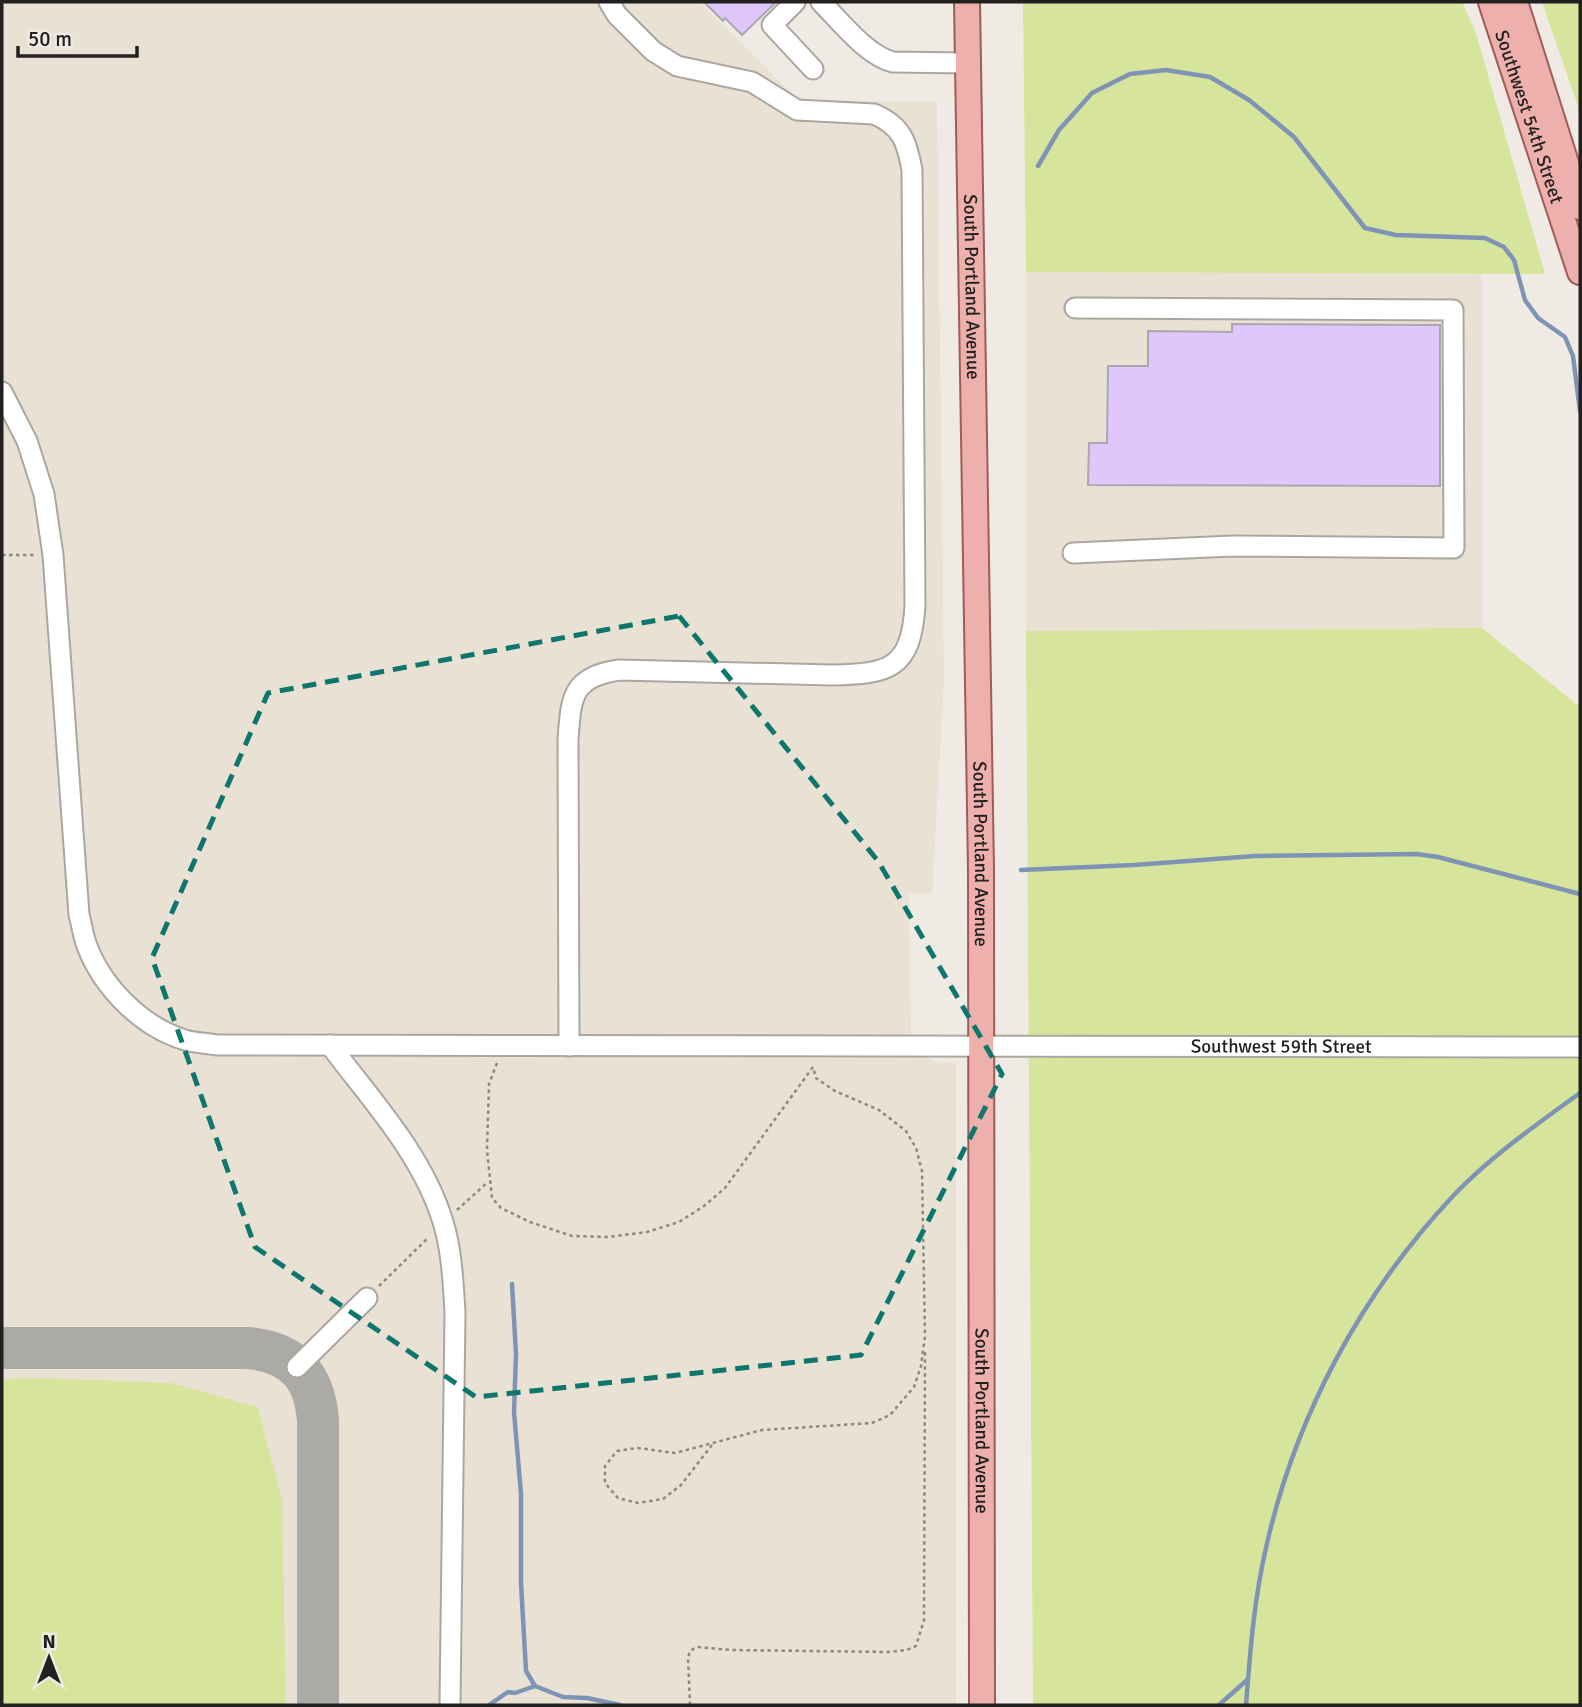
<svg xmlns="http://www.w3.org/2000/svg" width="1582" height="1707" viewBox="0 0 1582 1707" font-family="Signika,sans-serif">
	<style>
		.built { fill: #e9e1d3 }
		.green { fill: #d7e49c }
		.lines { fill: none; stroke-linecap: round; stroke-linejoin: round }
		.stream { stroke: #7f94b5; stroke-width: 4.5 }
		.taxiway { stroke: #acaaa4; stroke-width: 42 }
		.building { fill: #e0c7fb; stroke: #aaa7ae; stroke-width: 2 }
		.minor-casing { stroke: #aba7a0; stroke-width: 23 }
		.major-casing { stroke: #9e5c57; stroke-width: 28 }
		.path { stroke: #8c8985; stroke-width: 2.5; stroke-dasharray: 3.5 3.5; stroke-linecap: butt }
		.minor { stroke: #fff; stroke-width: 19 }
		.major { stroke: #edb0ac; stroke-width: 24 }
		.marked { fill: none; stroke: #0f766e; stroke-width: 5; stroke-dasharray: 14 9; stroke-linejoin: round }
		.labels { text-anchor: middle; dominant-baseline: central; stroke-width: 5; stroke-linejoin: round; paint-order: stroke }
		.street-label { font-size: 19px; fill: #23211f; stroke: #efebe4 }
	</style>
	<rect width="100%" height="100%" fill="#efebe4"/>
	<path class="built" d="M2 2H700L799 101H937L944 681 932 894H909L911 1049 936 1062 956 1063V1705H2Z
		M1026 272 1482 274V628L1026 631Z"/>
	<path class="green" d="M1023 2H1462L1476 33 1545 274 1026 272Z
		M1542 2H1580V112Z
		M1482 628 1580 707V1705H1033L1026 631Z
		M42 1378 171 1383 258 1407 282 1501 286 1705H2V1379Z"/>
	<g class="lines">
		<path class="stream" d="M1038 166 1059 130 1092 93 1130 74 1166 70 1210 77 1249 100 1294 137 1365 228 1396 235 1485 238 1504 247 1514 260 1525 300 1538 318 1565 337 1573 356 1580 411
			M1021 870 1134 865 1255 856 1417 854 1438 857 1580 894
			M512 1284 516 1354 514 1412 521 1494V1583L526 1671 535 1686 563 1697 587 1698 620 1705
			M489 1705 508 1692 515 1693 535 1686
			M1219 1705 1247 1680
			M1246 1705C1250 1653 1254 1599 1266 1548 1295 1417 1361 1294 1453 1196 1490 1157 1536 1125 1580 1093"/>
		<path class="taxiway" d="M2 1348H248C293 1352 315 1376 318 1421V1705"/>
	</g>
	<path class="building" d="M704 2H776L742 35 725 18 723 21Z
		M1232 324 1440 325V486L1088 485 1089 443H1107L1108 366H1148V331L1232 332Z"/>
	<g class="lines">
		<g class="minor-casing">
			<g id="minor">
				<path d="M795 2 772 25 813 69"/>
				<path d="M821 2C840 21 867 56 893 62L967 63"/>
				<path id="s1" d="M2 392 27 441 44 494 53 555 79 915C82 925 83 936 87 946 103 988 142 1027 185 1040 195 1043 207 1043 217 1045L1580 1047"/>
				<path d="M1073 553 1233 546 1454 548 1453 310 1075 308"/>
				<path d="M330 1045C371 1100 423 1155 443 1222 452 1251 453 1282 455 1312L450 1705"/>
				<path d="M569 1046 568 740C571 698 571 677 619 670L832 675C889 674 911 669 915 606L912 170C907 142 902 126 874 114L797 110 752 82 677 66 653 51 617 15 609 2"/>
				<path d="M297 1367 367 1298"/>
			</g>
		</g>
		<g class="major-casing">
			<g id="major">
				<path id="s2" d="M967 2 981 870 982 1705"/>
				<path id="s3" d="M1491 2 1580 272"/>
				<path d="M1515 2 1580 207"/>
			</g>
		</g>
		<path class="path" d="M2 555H35
			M497 1063 489 1084 487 1150 492 1198 501 1208 530 1222 572 1236 608 1237 647 1232 679 1222 704 1206 725 1188 813 1067
			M457 1210 488 1182
			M379 1286 429 1237
			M712 1445 681 1485 663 1499 638 1503 618 1498 605 1483V1466L617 1451 638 1448 675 1453 762 1430 872 1423 890 1415 914 1387 921 1366 925 1336 922 1171 916 1148 906 1131 879 1110 835 1091 816 1078 813 1067
			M690 1705 688 1658 690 1651 697 1647 731 1650 888 1652 907 1650 916 1646 924 1620 925 1352"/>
		<use href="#minor" class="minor"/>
		<use href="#major" class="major"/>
	</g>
	<path class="marked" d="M679 616 878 861 1002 1074 861 1355 476 1397 255 1247 152 958 268 693Z"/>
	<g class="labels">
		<g class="street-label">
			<text stroke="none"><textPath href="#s3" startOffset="121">Southwest 54th Street</textPath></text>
			<text stroke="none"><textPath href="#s2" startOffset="285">South Portland Avenue</textPath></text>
			<text stroke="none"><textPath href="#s2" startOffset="852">South Portland Avenue</textPath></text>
			<text stroke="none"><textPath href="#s1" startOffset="1802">Southwest 59th Street</textPath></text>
			<text stroke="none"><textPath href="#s2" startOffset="1419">South Portland Avenue</textPath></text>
		</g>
	</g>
	<rect width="1582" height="1707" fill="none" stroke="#23211f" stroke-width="7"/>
	<g transform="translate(49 1658)" stroke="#efebe4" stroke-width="5" paint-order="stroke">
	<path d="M0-5L12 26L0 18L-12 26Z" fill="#23211f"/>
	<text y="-10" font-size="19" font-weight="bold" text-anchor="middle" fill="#23211f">N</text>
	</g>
	<path d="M18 46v10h119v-10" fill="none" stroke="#23211f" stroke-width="3.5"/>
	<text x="28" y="46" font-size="21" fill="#23211f" stroke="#efebe4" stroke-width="5" paint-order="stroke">50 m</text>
</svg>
